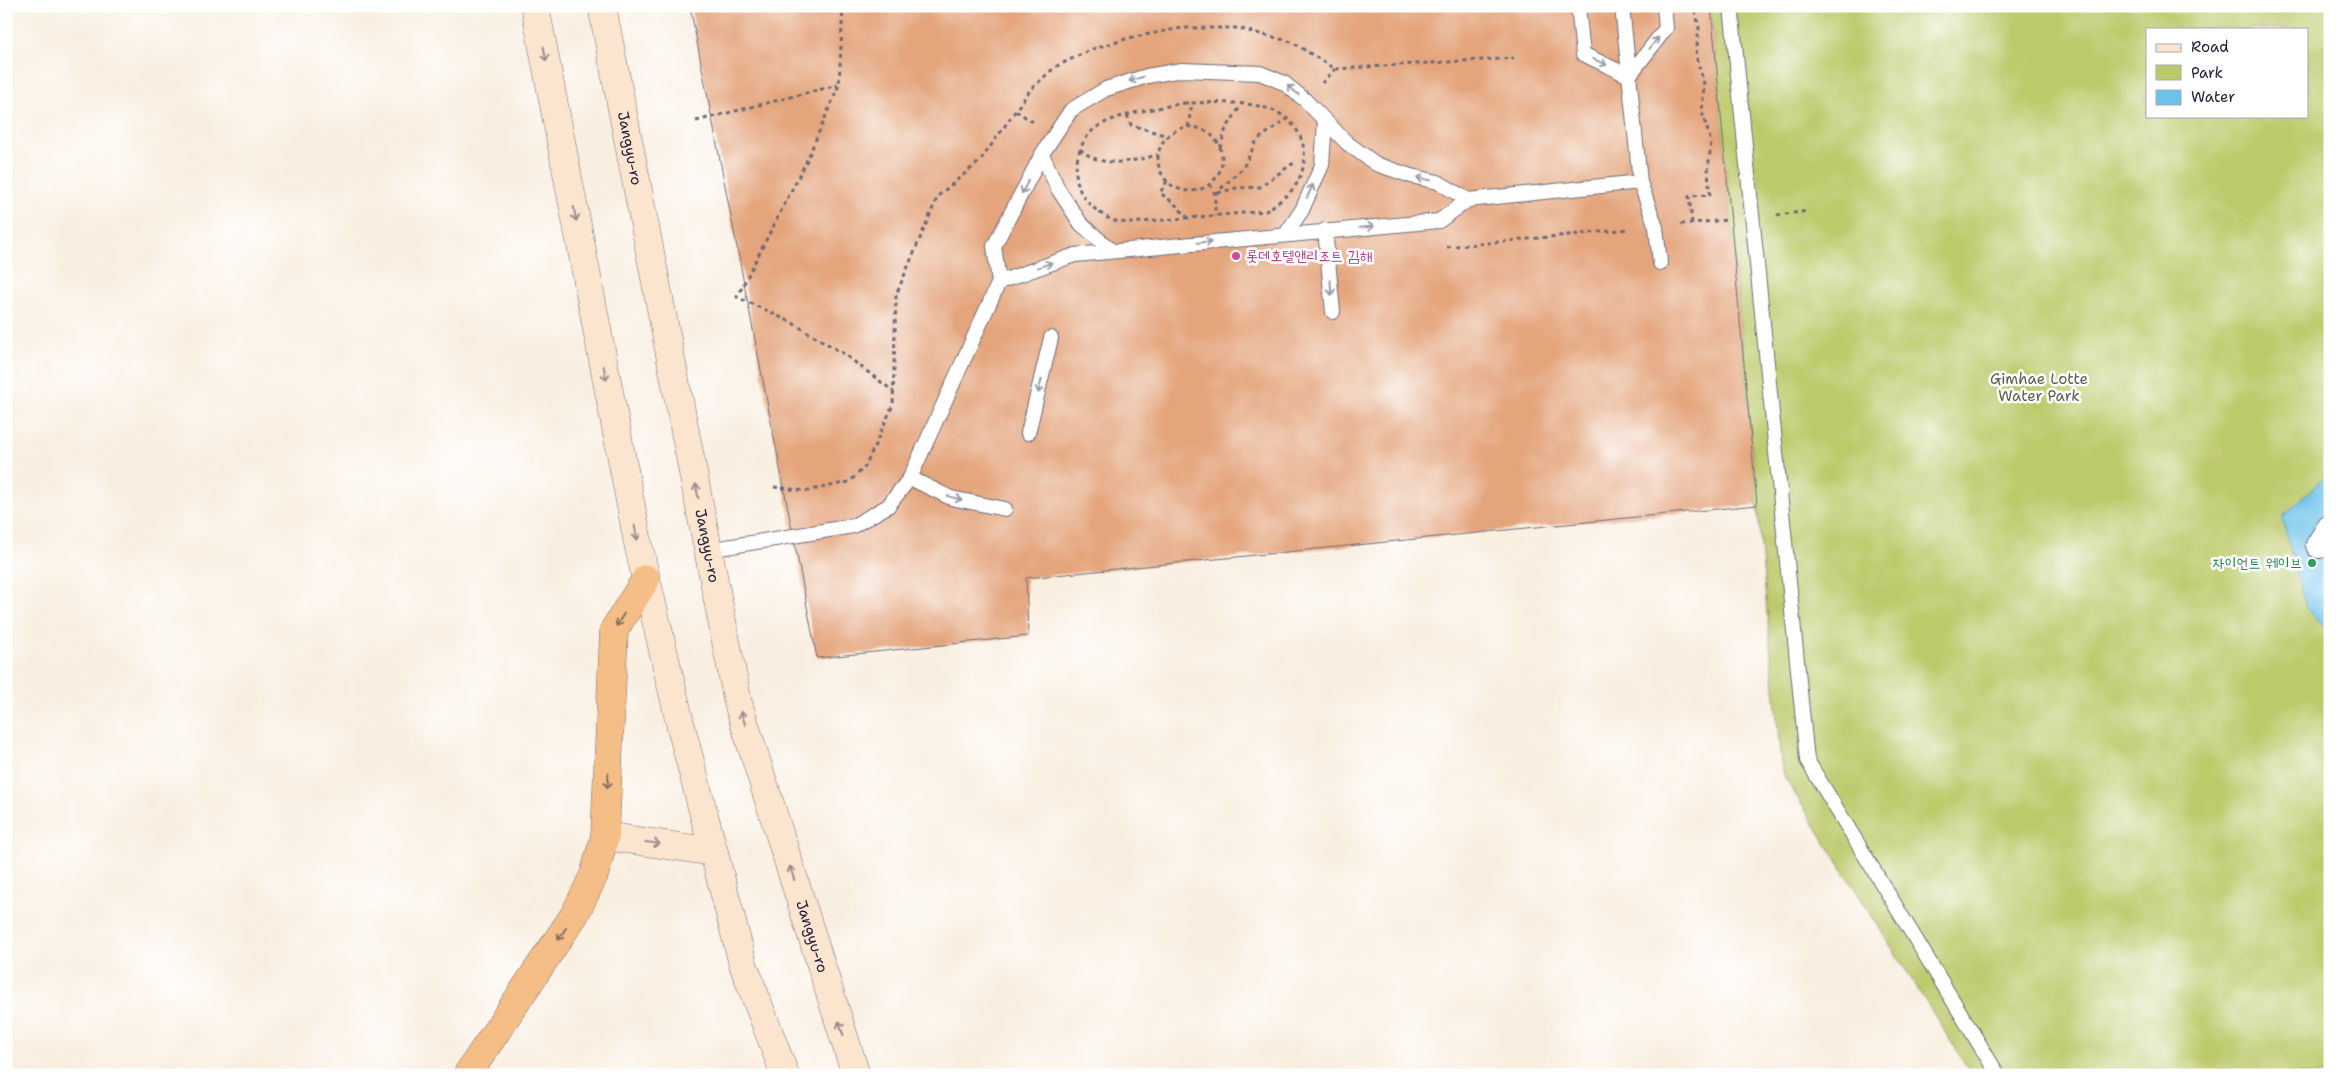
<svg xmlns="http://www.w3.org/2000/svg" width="2336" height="1081" viewBox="0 0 2336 1081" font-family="'Shantell Sans','Poor Story',sans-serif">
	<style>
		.green { fill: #bdca6c; stroke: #707654; fill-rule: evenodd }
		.water { fill: #6dc2ea; stroke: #487292 }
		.building { fill: #e4a47c }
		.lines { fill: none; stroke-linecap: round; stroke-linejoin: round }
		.lane-casing { stroke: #6d6a75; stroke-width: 16 }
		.street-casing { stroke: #6d6a75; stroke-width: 28 }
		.secondary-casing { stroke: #6d6a75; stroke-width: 29 }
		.highway-casing { stroke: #6d6a75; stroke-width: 29 }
		.path { stroke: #6d6a75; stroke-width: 3; stroke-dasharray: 4 4; stroke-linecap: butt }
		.lane { stroke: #fff; stroke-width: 14 }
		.street { stroke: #fff; stroke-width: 26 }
		.secondary { stroke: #fbe5cf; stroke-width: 28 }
		.highway { stroke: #f6be87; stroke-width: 28 }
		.oneway { stroke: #9c9ca7 }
		.oneway2 { stroke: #998d8c }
		.oneway3 { stroke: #8c7061 }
		.hotel-dot { fill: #d1479c; stroke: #fff; stroke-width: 2 }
		.leisure-dot { fill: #2e9e5b; stroke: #fff; stroke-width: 2 }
		.labels { text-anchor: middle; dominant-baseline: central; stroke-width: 5; stroke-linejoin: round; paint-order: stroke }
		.street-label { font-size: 15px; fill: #22223b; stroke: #fff }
		.hotel-label { font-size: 15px; fill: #b23c85; stroke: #fff; text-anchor: start }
		.park-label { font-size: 15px; fill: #585d4c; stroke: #fff }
		.leisure-label { font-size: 15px; fill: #27864d; stroke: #fff; text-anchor: end }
	</style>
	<rect width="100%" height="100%" fill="#fff"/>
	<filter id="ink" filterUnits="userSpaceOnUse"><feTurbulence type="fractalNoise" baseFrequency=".02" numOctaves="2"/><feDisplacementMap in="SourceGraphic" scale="10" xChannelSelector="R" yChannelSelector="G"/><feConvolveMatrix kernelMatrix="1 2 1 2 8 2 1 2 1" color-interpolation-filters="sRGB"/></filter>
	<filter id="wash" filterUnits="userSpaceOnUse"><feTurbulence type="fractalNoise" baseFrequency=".0096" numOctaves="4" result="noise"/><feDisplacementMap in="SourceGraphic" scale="20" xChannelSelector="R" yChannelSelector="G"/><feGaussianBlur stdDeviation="1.12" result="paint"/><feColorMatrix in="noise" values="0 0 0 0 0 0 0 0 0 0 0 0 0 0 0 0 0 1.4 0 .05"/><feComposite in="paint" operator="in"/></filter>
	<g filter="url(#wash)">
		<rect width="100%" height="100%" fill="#f9efe1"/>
		<path class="green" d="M1711 6H2330V1075H1972L1785 778 1781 763ZM2147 29H2307V116H2147Z"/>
		<path class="water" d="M2330 472V634L2306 608 2282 517Z"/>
		<g id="blocks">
			<path class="building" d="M690 6H1711L1757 505 1026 578 1028 636 817 658Z"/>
		</g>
	</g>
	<g filter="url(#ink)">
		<use href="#blocks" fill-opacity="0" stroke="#6d6a75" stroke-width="1"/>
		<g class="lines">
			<g class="lane-casing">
				<path id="lane" d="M1578 6 1583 54 1629 76 1666 28 1664 6
					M1731 6 1807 760 1998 1075
					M1042 154 1058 189 1081 224 1112 251
					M1640 182 1656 227 1660 263
					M1325 230 1333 312
					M1286 234 1302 210 1322 165 1325 121
					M999 282 1075 255 1439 221 1468 200 1640 182 1622 6
					M1028 433 1051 338
					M910 478 951 498 1005 509
					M708 550 853 526 888 506 910 478 999 282 994 246 1042 154 1071 110 1106 89 1147 76 1182 70 1260 73 1284 83 1305 100 1347 143 1376 164 1411 176 1438 182 1468 200"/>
			</g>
			<g class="street-casing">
				<path id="street" d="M2319 545 2330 528"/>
			</g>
			<g class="secondary-casing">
				<g id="secondary">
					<path d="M535 6 639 548 681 727 743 964 785 1075"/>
					<path id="s1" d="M602 6 738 703 856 1075"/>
					<path d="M605 836 714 852"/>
				</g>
			</g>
			<g class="highway-casing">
				<path id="highway" d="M467 1075 575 914 594 875 605 836 614 630 646 579"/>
			</g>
			<path class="path" d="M843 6 839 85 807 160 737 297 791 322 844 354 893 391
				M1322 83 1335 69
				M1184 103C1212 103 1245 100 1272 110 1302 122 1313 155 1297 183 1290 195 1277 203 1266 211L1130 223C1123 222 1114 222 1108 218 1096 211 1084 201 1079 188 1072 170 1078 144 1092 131 1110 114 1160 108 1184 103Z
				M1016 111 1033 122
				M1127 115 1131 125 1168 136
				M696 121 838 85
				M1188 127 1192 103
				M1158 159a32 32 0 1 1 64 0a32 32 0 1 1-64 0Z
				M1220 148 1225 131 1241 105
				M1080 149C1103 170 1131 161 1158 155
				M1167 181 1160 193 1174 203 1187 217
				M1210 184 1215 194V216
				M1218 193 1236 188 1260 187 1292 164 1296 165
				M1215 194 1243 168 1257 140 1287 119
				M1777 215 1808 211
				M1692 223 1689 196 1710 195 1708 171 1711 142 1702 112 1704 84 1696 56 1699 27 1694 6
				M1681 224 1727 220
				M1447 247 1630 229
				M774 487 807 491 849 482 865 467 893 405 896 295 938 196 980 161 1031 89 1055 67 1090 50 1129 38 1182 28H1237L1292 42 1335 69 1514 58"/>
			<use href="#lane" class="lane"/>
			<use href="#street" class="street"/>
			<use href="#secondary" class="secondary"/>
			<use href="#highway" class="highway"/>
		</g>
		<defs><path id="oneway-shaft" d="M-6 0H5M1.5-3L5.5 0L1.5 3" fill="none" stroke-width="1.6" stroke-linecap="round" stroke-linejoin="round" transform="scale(1.25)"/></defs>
		<g class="oneway">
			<use href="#oneway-shaft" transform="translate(1654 43) rotate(-52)"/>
			<use href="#oneway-shaft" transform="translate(1600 62) rotate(25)"/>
			<use href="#oneway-shaft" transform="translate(1136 79) rotate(162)"/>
			<use href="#oneway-shaft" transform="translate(1293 90) rotate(-141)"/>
			<use href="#oneway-shaft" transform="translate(1424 179) rotate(-168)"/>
			<use href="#oneway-shaft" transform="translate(1025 187) rotate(117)"/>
			<use href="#oneway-shaft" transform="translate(1310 191) rotate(-66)"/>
			<use href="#oneway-shaft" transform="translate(1367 227) rotate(-5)"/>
			<use href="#oneway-shaft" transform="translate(1205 242) rotate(-6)"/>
			<use href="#oneway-shaft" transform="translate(1045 265) rotate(-20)"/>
			<use href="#oneway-shaft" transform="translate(1331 288) rotate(85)"/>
			<use href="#oneway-shaft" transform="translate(1040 386) rotate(104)"/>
			<use href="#oneway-shaft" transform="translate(955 498) rotate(16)"/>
		</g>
		<g class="oneway2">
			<use href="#oneway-shaft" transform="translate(545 54) rotate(79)"/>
			<use href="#oneway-shaft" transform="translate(575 214) rotate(79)"/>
			<use href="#oneway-shaft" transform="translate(605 373) rotate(79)"/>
			<use href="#oneway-shaft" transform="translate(697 491) rotate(-101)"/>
			<use href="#oneway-shaft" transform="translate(636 533) rotate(79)"/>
			<use href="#oneway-shaft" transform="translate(743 718) rotate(-108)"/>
			<use href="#oneway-shaft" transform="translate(653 843) rotate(8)"/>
			<use href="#oneway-shaft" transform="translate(792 873) rotate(-108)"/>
			<use href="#oneway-shaft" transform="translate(841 1028) rotate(-108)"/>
		</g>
		<g class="oneway3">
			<use href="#oneway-shaft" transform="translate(620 620) rotate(122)"/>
			<use href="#oneway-shaft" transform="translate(608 781) rotate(93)"/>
			<use href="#oneway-shaft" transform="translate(562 934) rotate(124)"/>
		</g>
	</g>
	<circle class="hotel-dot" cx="1236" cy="256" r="5"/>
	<circle class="leisure-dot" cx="2312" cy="563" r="5"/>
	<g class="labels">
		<g class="street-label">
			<text stroke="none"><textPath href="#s1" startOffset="145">Jangyu-ro</textPath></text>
			<text stroke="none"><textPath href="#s1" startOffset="550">Jangyu-ro</textPath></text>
			<text stroke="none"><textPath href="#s1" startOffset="955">Jangyu-ro</textPath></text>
		</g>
		<g class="hotel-label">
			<text x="1246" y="256">롯데호텔앤리조트 김해</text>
		</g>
		<g class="park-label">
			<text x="2039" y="379">Gimhae Lotte<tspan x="2039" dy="17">Water Park</tspan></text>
		</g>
		<g class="leisure-label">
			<text x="2302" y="563">자이언트 웨이브</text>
		</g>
	</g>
	<rect width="2336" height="1081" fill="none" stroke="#fff" stroke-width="25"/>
	<rect x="2146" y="28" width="162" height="90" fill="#ffffff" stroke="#a7a7b1"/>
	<rect x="2156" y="44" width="25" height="8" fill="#fbe5cf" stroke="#a7a7b1"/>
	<text x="2191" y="52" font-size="15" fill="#22223b">Road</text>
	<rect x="2156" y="65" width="25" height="15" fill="#bdca6c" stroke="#a7a7b1"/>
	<text x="2191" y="78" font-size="15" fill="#22223b">Park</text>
	<rect x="2156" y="90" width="25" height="15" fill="#6dc2ea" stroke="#a7a7b1"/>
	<text x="2191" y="102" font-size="15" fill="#22223b">Water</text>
</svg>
